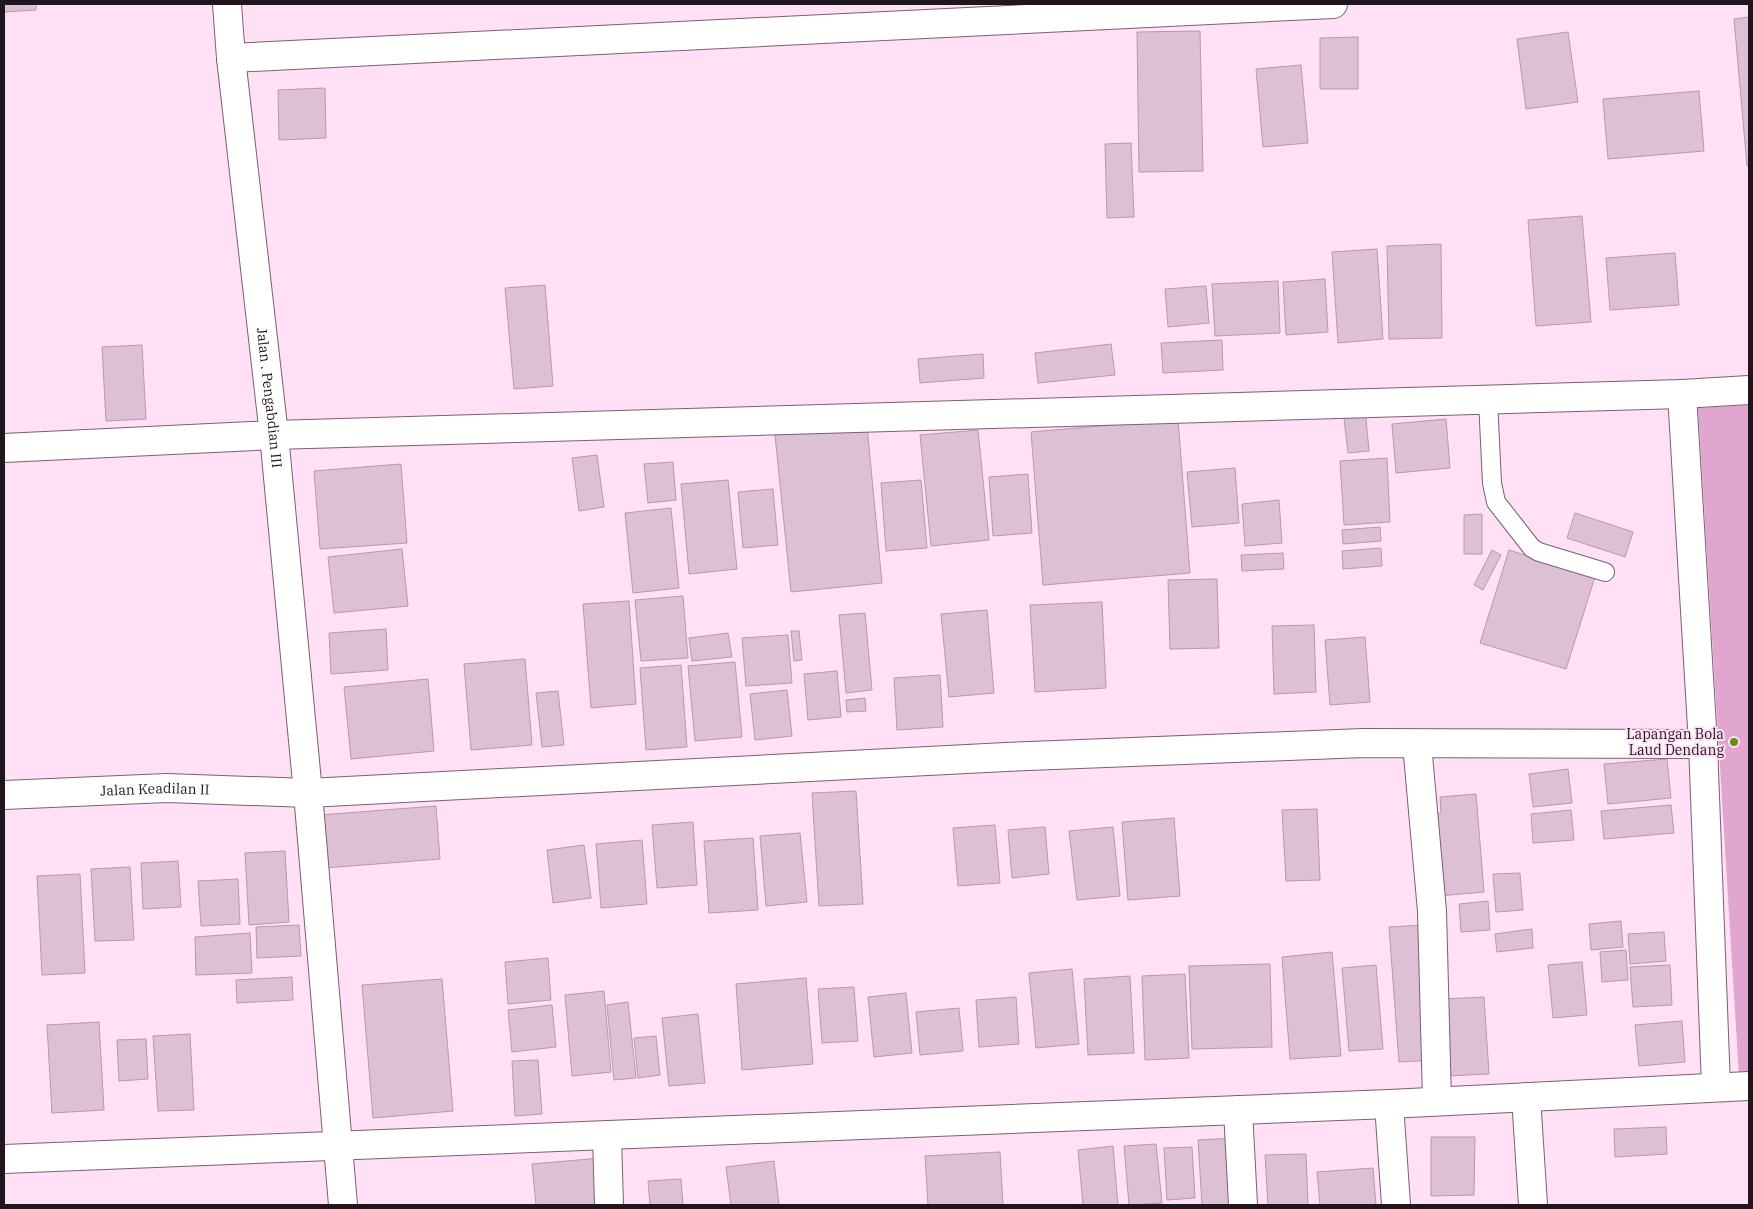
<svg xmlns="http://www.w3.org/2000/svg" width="1753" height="1209" viewBox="0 0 1753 1209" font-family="'IBM Plex Serif',serif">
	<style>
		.green { fill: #e1a6cf }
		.building { fill: #ddc0d3; stroke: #b699ac }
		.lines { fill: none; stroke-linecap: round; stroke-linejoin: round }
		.service-casing { stroke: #7a6071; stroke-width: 20 }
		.minor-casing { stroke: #7a6071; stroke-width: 30 }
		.service { stroke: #fff; stroke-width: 18 }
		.minor { stroke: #fff; stroke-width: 28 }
		.poi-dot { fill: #648d1b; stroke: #ffe0f5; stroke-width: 2 }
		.labels { text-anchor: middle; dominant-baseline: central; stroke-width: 4; stroke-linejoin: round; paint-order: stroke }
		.street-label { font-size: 14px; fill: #20161d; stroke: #ffe0f5 }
		.poi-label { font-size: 14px; fill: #20161d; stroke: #ffe0f5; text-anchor: end }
	</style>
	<rect width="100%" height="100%" fill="#ffe0f5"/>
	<path class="green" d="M1749 405V1076L1739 1077 1698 408Z"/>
	<path class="building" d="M4 4H36V10L4 12Z
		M1749 17V165L1747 166 1734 19Z
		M1200 31 1203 171 1139 172 1137 32Z
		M1568 32 1578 102 1526 109 1517 39Z
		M1358 37V89H1320V38Z
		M1301 65 1308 143 1263 147 1256 69Z
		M325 88 326 138 279 140 278 90Z
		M1699 91 1704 151 1608 159 1603 99Z
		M1131 143 1134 217 1107 218 1105 144Z
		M1582 216 1591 322 1536 326 1528 220Z
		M1441 244 1442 338 1389 339 1387 246Z
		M1377 249 1383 339 1338 343 1332 252Z
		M1675 253 1679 305 1610 310 1606 258Z
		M1325 279 1328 332 1286 335 1283 282Z
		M1278 281 1280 333 1215 336 1212 284Z
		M545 285 553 386 514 389 505 288Z
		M1206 286 1209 323 1168 327 1165 289Z
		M1222 340 1223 370 1163 373 1161 343Z
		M1111 344 1115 375 1038 383 1035 353Z
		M142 345 146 419 106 421 102 347Z
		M983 354 984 378 920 383 918 359Z
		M1365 408 1369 451 1348 453 1343 410Z
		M1178 419 1190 573 1043 585 1031 432Z
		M1446 419 1450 468 1396 473 1392 424Z
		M867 426 882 583 791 592 775 435Z
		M978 430 989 540 931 546 920 435Z
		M597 455 604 507 579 511 572 458Z
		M1387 458 1390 522 1344 525 1340 461Z
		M673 462 676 500 648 503 644 464Z
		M401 464 407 543 320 549 314 471Z
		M1235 468 1239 523 1192 527 1187 472Z
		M1028 474 1032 533 993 536 989 477Z
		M728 480 737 569 689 574 681 484Z
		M921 480 927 548 886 551 881 483Z
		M773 489 778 545 743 548 738 492Z
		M1279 500 1282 543 1245 546 1242 504Z
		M671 508 679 588 633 593 625 513Z
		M1575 513 1633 532 1625 557 1567 538Z
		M1482 514V554H1464V515Z
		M1380 527 1381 541 1343 544 1342 530Z
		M1381 548 1382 566 1343 569 1342 551Z
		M402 549 408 606 334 613 328 557Z
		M1492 550 1501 555 1483 590 1474 585Z
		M1509 550 1595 577 1566 669 1480 643Z
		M1283 553 1284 569 1242 571 1241 555Z
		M1217 579 1219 648 1170 649 1168 580Z
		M683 596 688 658 641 661 635 600Z
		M629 601 636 704 591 708 583 604Z
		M1102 602 1106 688 1035 692 1030 605Z
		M987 610 994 693 949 697 941 614Z
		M865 613 872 690 846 693 839 615Z
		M1314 625 1316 692 1274 694 1272 626Z
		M386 629 388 670 331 674 329 633Z
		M791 631H799L802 660 794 661Z
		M728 633 732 657 692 661 689 638Z
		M788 635 792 683 746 686 742 638Z
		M1365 637 1370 702 1330 705 1325 640Z
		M525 659 532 745 471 750 464 664Z
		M735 662 742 737 695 741 688 666Z
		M681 665 687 747 646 750 640 668Z
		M837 671 841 717 808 720 804 674Z
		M940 675 943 727 897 730 894 678Z
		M428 679 434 751 351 759 344 687Z
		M787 690 792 736 755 740 750 694Z
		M558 691 564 745 542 747 536 693Z
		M865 698 866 711 847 712 846 700Z
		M1667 759 1671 798 1608 804 1604 764Z
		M1568 769 1572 803 1533 807 1529 774Z
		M856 791 863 904 819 906 812 793Z
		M1476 794 1484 892 1439 896 1431 814 1441 813 1440 797Z
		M1671 805 1674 833 1604 839 1601 811Z
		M436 806 440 859 325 868 320 815Z
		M1317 809 1320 880 1286 881 1282 810Z
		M1571 810 1574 840 1533 843 1531 814Z
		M1174 818 1180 896 1128 900 1122 822Z
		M693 822 697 885 657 888 652 825Z
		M995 825 1000 883 958 886 953 828Z
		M1045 827 1049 874 1012 878 1008 830Z
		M1113 827 1120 896 1077 900 1069 831Z
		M800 833 807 902 766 906 760 836Z
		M753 838 758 910 709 913 704 841Z
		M642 840 647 904 601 908 596 844Z
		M584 845 591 898 553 903 547 850Z
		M285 851 289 922 249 925 245 853Z
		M178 861 181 907 143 909 141 863Z
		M130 867 134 940 95 941 91 869Z
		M1520 873 1523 910 1496 912 1493 874Z
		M80 874 85 973 42 975 37 876Z
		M238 879 240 924 201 926 198 881Z
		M1488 901 1490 930 1461 932 1459 904Z
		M1621 921 1623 947 1591 950 1589 924Z
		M299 925 301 956 257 958 256 927Z
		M1424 925 1434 1060 1399 1062 1389 927Z
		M1532 929 1533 948 1497 952 1495 934Z
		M1664 932 1666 961 1630 964 1628 934Z
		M250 933 252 973 196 975 195 937Z
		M1626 950 1628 980 1602 982 1600 952Z
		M1332 952 1341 1056 1290 1059 1282 957Z
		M548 958 551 1000 508 1004 505 962Z
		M1582 962 1587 1015 1553 1018 1548 965Z
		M1270 964 1272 1047 1192 1049 1189 966Z
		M1376 965 1383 1049 1349 1051 1342 968Z
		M1670 965 1672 1005 1633 1007 1630 967Z
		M1072 969 1079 1044 1036 1048 1029 973Z
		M1185 974 1189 1058 1145 1060 1142 976Z
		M1130 976 1134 1053 1088 1055 1084 979Z
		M292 977 293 1000 237 1003 236 980Z
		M806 978 813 1064 742 1070 736 984Z
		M442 979 453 1111 373 1118 362 985Z
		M854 987 858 1041 822 1043 818 989Z
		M604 991 611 1072 572 1076 565 995Z
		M906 993 912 1053 874 1057 868 997Z
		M1016 997 1019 1044 979 1047 976 1000Z
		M1484 997 1489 1074 1447 1076 1443 999Z
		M628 1002 636 1078 614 1080 607 1005Z
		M552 1005 556 1047 512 1052 508 1010Z
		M959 1008 963 1051 920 1055 916 1012Z
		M698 1014 705 1083 669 1086 662 1018Z
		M1682 1021 1685 1062 1639 1066 1635 1025Z
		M99 1022 104 1110 52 1113 47 1025Z
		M190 1034 194 1110 158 1111 153 1036Z
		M656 1036 660 1075 638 1078 634 1038Z
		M146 1039 148 1079 119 1081 117 1040Z
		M538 1060 542 1114 515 1116 512 1061Z
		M1666 1127 1667 1154 1615 1157 1614 1129Z
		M1431 1137H1475L1474 1195 1431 1196Z
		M1234 1138 1238 1205H1202L1198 1140Z
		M1156 1144 1162 1203 1129 1205 1124 1146Z
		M1113 1146 1118 1205H1083L1078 1150Z
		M1192 1147 1195 1198 1167 1200 1164 1148Z
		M1000 1152 1003 1205H928L925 1156Z
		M1306 1154 1308 1205H1268L1265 1155Z
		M601 1158 605 1205H536L532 1164Z
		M774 1161 779 1205H731L726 1167Z
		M1373 1168 1376 1205H1320L1317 1172Z
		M681 1179 683 1205H650L648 1181Z"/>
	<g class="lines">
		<g class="service-casing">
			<path id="service" d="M1488 400 1492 483 1496 502 1532 548 1539 552 1605 572"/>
		</g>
		<g class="minor-casing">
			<g id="minor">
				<path id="s1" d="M227 4 231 58 274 435 308 793 343 1205"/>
				<path d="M231 58 1333 4"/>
				<path d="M1682 394 1703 744 1716 1087"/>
				<path d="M4 448 274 435 1682 394 1749 390"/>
				<path d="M1417 744 1432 911 1437 1101"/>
				<path id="s2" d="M4 795 167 788 308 793 1006 757 1363 743 1703 744"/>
				<path d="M1526 1097 1533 1205"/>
				<path d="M1389 1104 1396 1205"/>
				<path d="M1238 1110 1243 1205"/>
				<path d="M607 1136 609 1205"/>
				<path d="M4 1159 1389 1104 1749 1086"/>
			</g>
		</g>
		<use href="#service" class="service"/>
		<use href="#minor" class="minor"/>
	</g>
	<circle class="poi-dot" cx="1734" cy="742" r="5"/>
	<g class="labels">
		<g class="street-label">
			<text stroke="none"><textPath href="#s1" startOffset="396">Jalan . Pengabdian III</textPath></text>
			<text stroke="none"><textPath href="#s2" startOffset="151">Jalan Keadilan II</textPath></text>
		</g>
		<g class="poi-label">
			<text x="1724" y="734">Lapangan Bola<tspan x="1724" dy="16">Laud Dendang</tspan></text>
		</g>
	</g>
	<rect width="1753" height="1209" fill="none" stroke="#20161d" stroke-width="10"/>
</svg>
